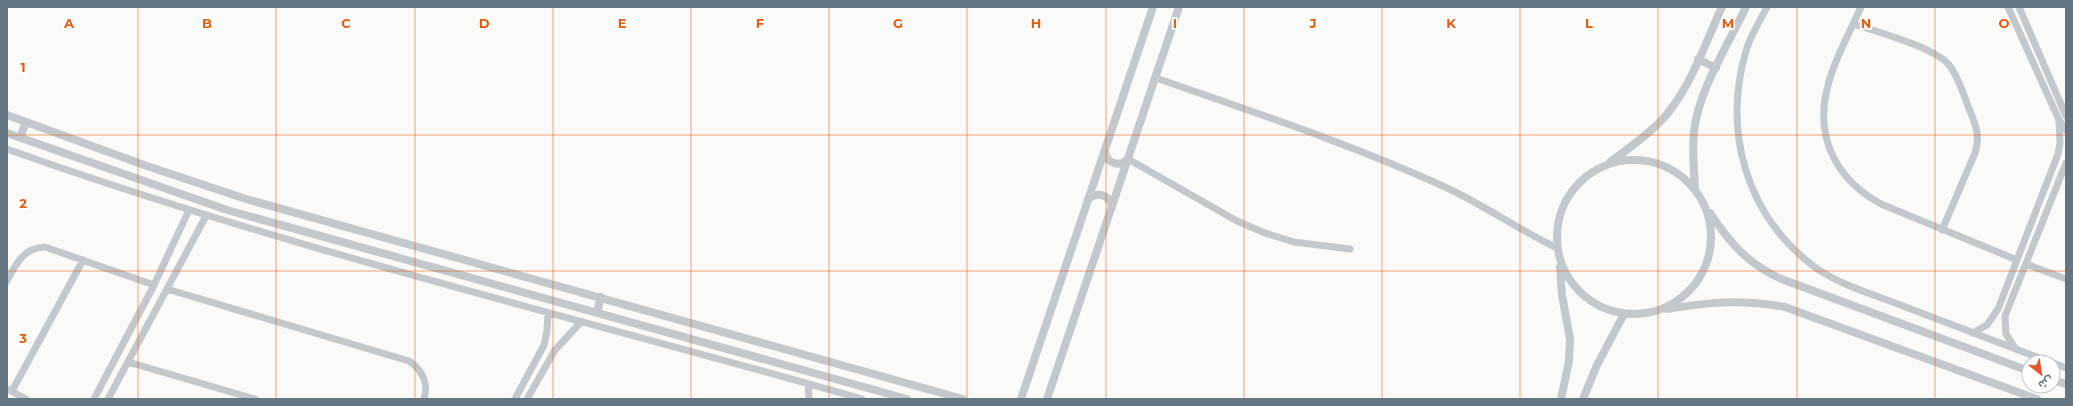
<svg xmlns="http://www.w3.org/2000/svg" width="2073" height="406" viewBox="0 0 2073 406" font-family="Montserrat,'Noto Sans Arabic',sans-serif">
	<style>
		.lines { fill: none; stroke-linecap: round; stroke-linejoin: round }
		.minor { stroke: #c3c8cc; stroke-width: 7 }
		.tertiary { stroke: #c3c8cc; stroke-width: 8 }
		.grid { fill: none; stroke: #e8590c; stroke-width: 1; stroke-opacity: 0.55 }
		.grid-label { font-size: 13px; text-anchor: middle; font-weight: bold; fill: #e8590c; stroke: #fff; stroke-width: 4; stroke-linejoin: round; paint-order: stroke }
	</style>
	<rect width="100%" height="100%" fill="#fafaf8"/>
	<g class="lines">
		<path class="minor" d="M1767 7C1760 21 1750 36 1746 51 1723 130 1745 213 1812 265 1838 285 1873 294 1903 306 1952 325 2001 343 2050 362
			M1861 7C1850 32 1833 62 1827 89 1815 139 1837 180 1881 204L2017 260
			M2008 7 2059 120 2066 130
			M2019 7 2066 116
			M1854 24C1877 32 1934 47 1949 65 1958 76 1963 93 1968 106 1975 123 1981 136 1975 153L1942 230
			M1156 78C1253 112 1351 144 1445 187 1484 205 1519 230 1557 248
			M7 149C287 249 576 317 862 399
			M1128 159 1237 221 1265 233 1294 242 1350 249
			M2026 264 2066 279
			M7 281C16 264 23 248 45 247L154 285
			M167 289 409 361C422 370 429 383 424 399
			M1973 333 1987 325 1998 309 2058 154 2060 143 2059 120
			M2015 348 2006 334 2005 316 2066 163
			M128 362 255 399
			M2053 363 2066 368
			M808 384 809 399
			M7 389 26 399
			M12 391 83 260
			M94 399 154 285 189 210
			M108 399 206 216
			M515 399 544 345 547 331 548 313
			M527 399 555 350 581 322"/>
		<path class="tertiary" d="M1698 59 1716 68
			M7 115 144 165 246 199 963 399
			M7 133 227 210 907 399
			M20 137 26 122
			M1105 151C1106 163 1119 168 1128 159
			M1557 237a77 77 0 1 1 154 0a77 77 0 1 1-154 0Z
			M1610 162C1627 150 1643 138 1658 124 1689 93 1704 46 1722 7
			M1695 189C1694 170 1692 150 1694 131 1699 89 1728 45 1746 7
			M1088 199C1098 191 1109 195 1112 206
			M1710 213C1730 243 1746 262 1779 278L2029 371
			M1560 267 1562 295 1570 339 1569 361 1561 399
			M1667 309C1711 302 1741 299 1785 307L2037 399
			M597 312 601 297
			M2053 380 2066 384
			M1021 399 1153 7
			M1047 399 1179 7
			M1583 399 1597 365 1624 314"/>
	</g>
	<path class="grid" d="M138 7V399M276 7V399M415 7V399M553 7V399M691 7V399M829 7V399M967 7V399M1106 7V399M1244 7V399M1382 7V399M1520 7V399M1658 7V399M1797 7V399M1935 7V399M7 135H2066M7 271H2066"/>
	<g class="grid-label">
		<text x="69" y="28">A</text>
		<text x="207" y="28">B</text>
		<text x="346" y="28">C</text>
		<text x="484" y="28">D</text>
		<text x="622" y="28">E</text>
		<text x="760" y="28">F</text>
		<text x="898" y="28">G</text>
		<text x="1036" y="28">H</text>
		<text x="1175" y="28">I</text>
		<text x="1313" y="28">J</text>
		<text x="1451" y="28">K</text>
		<text x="1589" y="28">L</text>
		<text x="1728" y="28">M</text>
		<text x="1866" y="28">N</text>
		<text x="2004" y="28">O</text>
		<text x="23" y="72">1</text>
		<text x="23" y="208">2</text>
		<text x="23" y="343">3</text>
	</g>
	<rect width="2073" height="406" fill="none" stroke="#657683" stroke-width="16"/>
	<g transform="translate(2041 374) rotate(150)"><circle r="19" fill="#ffffff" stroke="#c1c8cd"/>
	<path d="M0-3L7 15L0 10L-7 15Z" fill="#e4572e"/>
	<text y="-6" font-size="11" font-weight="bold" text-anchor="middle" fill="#657683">ش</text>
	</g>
</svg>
